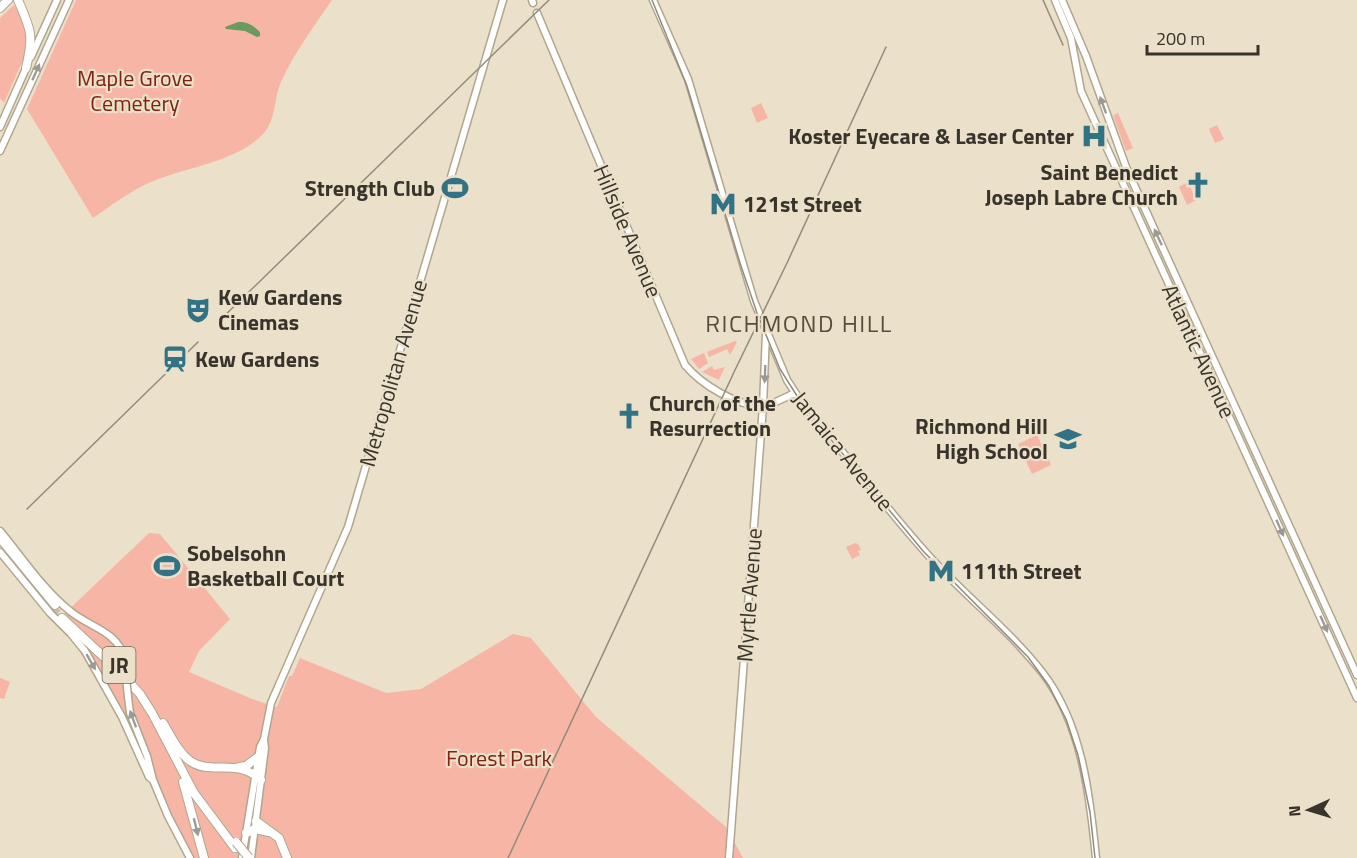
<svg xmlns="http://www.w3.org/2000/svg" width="1357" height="858" viewBox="0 0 1357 858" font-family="'Titillium Web',sans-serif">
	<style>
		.green { fill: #f7b5a6 }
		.water { fill: #6a9a5e }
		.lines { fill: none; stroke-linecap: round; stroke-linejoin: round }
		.motorway-tunnel { stroke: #c7bea9; stroke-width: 8; stroke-dasharray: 8 4; stroke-linecap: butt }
		.secondary-casing { stroke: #b0a690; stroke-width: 9 }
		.primary-casing { stroke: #b0a690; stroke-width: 9 }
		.motorway-casing { stroke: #b0a690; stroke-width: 10 }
		.secondary { stroke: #fff; stroke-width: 6 }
		.primary { stroke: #fff; stroke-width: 6 }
		.motorway { stroke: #fff; stroke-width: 8 }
		.rail { stroke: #938b7b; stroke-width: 1.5 }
		.secondary-bridge-casing { stroke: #b0a690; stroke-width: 9; stroke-linecap: butt }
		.motorway-bridge-casing { stroke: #b0a690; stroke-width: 10; stroke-linecap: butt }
		.secondary-bridge { stroke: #fff; stroke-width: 6 }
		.motorway-bridge { stroke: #fff; stroke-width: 8 }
		.oneway { fill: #9c9a95 }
		.labels { text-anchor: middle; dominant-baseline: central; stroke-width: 4.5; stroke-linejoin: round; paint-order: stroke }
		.shield { fill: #ebe0c9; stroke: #6e685a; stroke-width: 1.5 }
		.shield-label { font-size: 21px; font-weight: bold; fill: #38342b }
		.park-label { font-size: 22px; fill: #7f2210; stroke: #ebe0c9 }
		.poi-label { font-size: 22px; font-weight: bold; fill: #38342b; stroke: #ebe0c9; text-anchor: start }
		.street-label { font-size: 22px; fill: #38342b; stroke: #ebe0c9 }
		.neighbourhood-label { font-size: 24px; letter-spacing: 1.5px; fill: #574e3a; stroke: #ebe0c9 }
	</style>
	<rect width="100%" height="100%" fill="#ebe0c9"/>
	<path class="green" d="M76 0H332C314 26 294 53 281 82 274 98 276 119 264 133 238 162 186 167 151 182 130 191 112 205 93 218L27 109Z
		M14 5 28 28 27 51 4 103 0 98V18Z
		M761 103 768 118 757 123 751 108Z
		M1118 113 1133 148 1126 151 1113 115Z
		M1217 125 1224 139 1215 143 1209 129Z
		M1188 182 1196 200 1187 205 1179 187Z
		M735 341 737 342 730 355 727 349 709 357 707 352Z
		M704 353 708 363 699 369 691 359Z
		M712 366 714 370 725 367 719 380 702 372Z
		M1037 435 1051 465 1032 474 1018 444Z
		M149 533 160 534 230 619 199 651 189 672 252 699 277 707 289 676H292L300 658 386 693 421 689 513 634 531 638 596 717 726 827 743 858H193L151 773 60 618Z
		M855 543 858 544 861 550 858 551 860 555 852 559 846 547Z
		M0 678 10 682 4 699 0 698Z"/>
	<path class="water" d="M238 22C248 22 253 25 260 32V36L257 37 245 31 226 29 225 27Z"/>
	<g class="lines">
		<path class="motorway-tunnel" d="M52 608 62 618"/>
		<g class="secondary-casing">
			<path id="secondary" d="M653 0 688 79 754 301 787 380 800 400C843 451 883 505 928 555 964 595 1008 629 1042 672 1082 723 1090 796 1096 858
				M766 333 763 406H767L795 393
				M0 531C21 556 44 591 70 611 89 627 117 631 124 657
				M0 552 50 613 71 634 85 651 122 717 149 777 153 780
				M128 697 130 713 147 756 153 780 168 816 190 858
				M242 858 260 747 264 739 271 703 348 527 503 0
				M251 858 265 748 264 740"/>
		</g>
		<g class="primary-casing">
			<path id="primary" d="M532 0 533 3
				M1055 0 1071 38 1081 91 1357 698
				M1062 0 1086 56 1126 167 1357 675
				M537 13 685 365C702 385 736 406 763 406L729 858
				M31 57 57 0
				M0 127 27 66
				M0 151 69 0"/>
		</g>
		<g class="motorway-casing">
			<path id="motorway" d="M18 0C31 30 34 35 26 68
				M0 8 8 0
				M0 538 55 605
				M62 618 120 672 140 694 152 713 194 793 235 848
				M163 723C171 736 178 752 190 761 212 776 236 757 261 780
				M239 767 246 766 258 757
				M183 782 204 858
				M256 821 279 838 287 858
				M246 833 255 829 269 832"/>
		</g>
		<use href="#secondary" class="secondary"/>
		<use href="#primary" class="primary"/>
		<use href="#motorway" class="motorway"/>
		<path class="rail" d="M652 0 687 86 740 263 757 313 780 369 804 407 923 551 1028 657 1049 686 1066 719 1078 755 1090 812 1095 858
			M1043 0 1063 45
			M219 321 549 0
			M27 509 198 342
			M508 858 735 370 787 263 886 47"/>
		<g class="secondary-bridge-casing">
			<path id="secondary-bridge" d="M124 657 128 697"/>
		</g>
		<g class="motorway-bridge-casing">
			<path id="motorway-bridge" d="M236 842 249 858"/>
		</g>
		<use href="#secondary-bridge" class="secondary-bridge"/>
		<use href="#motorway-bridge" class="motorway-bridge"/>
	</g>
	<defs><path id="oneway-solid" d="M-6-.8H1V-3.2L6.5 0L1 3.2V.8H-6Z" transform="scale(1.5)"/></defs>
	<g class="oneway">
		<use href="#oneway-solid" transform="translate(36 72) rotate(-66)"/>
		<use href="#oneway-solid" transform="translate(1103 105) rotate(-110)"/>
		<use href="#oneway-solid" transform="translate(1158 237) rotate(-115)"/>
		<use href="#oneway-solid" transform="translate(765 374) rotate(92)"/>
		<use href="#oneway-solid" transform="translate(1280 528) rotate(66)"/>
		<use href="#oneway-solid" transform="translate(1324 624) rotate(66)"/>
		<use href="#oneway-solid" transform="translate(91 662) rotate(60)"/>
		<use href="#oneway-solid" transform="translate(133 719) rotate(-110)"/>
		<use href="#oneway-solid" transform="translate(196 827) rotate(76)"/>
	</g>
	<defs>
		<g id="hospital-bare" transform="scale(2.07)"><path d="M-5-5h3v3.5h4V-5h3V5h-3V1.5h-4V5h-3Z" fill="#317385" stroke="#ebe0c9" stroke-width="2.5" paint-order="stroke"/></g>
		<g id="church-bare" transform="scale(2.07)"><path d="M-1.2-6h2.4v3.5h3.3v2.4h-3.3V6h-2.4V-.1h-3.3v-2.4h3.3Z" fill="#317385" stroke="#ebe0c9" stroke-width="2.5" paint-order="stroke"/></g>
		<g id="stadium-bare" transform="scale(2.07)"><path d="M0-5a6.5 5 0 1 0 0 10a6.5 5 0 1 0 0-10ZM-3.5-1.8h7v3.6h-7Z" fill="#317385" stroke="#ebe0c9" stroke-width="2.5" paint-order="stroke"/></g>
		<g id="metro-bare" transform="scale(2.07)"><path d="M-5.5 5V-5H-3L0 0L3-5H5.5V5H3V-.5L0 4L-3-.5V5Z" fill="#317385" stroke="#ebe0c9" stroke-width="2.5" paint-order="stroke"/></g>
		<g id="theatre-bare" transform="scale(2.07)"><path d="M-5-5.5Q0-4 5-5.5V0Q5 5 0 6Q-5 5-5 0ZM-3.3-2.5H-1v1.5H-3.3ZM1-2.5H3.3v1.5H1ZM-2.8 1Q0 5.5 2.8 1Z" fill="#317385" stroke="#ebe0c9" stroke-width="2.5" paint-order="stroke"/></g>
		<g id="station-bare" transform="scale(2.07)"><path d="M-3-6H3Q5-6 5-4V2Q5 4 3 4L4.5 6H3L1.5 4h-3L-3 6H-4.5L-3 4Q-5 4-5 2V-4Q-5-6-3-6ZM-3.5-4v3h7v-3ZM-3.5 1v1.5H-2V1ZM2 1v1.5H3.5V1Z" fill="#317385" stroke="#ebe0c9" stroke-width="2.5" paint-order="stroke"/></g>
		<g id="school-bare" transform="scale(2.07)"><path d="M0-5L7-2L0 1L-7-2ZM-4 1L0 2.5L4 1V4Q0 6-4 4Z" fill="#317385" stroke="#ebe0c9" stroke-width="2.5" paint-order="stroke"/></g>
	</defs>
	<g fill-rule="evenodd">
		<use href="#hospital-bare" x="1094" y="136"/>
		<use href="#church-bare" x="1198" y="185"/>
		<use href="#stadium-bare" x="455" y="188"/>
		<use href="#metro-bare" x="723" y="204"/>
		<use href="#theatre-bare" x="198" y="310"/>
		<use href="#station-bare" x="175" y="359"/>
		<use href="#church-bare" x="629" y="416"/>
		<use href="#school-bare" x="1068" y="439"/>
		<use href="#stadium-bare" x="167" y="566"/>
		<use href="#metro-bare" x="941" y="571"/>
	</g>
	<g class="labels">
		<rect class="shield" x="102.5" y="647" width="33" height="36" rx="4.5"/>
		<g class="shield-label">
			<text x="119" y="665">JR</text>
		</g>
		<g class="park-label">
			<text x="135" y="78">Maple Grove<tspan x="135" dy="25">Cemetery</tspan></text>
			<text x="499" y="758">Forest Park</text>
		</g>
		<g class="poi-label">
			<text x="1074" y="136" text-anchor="end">Koster Eyecare &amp; Laser Center</text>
			<text x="1178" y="172" text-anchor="end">Saint Benedict<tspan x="1178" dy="25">Joseph Labre Church</tspan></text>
			<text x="435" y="188" text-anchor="end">Strength Club</text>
			<text x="743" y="204">121st Street</text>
			<text x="218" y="297">Kew Gardens<tspan x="218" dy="25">Cinemas</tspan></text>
			<text x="195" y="359">Kew Gardens</text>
			<text x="649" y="403">Church of the<tspan x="649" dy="25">Resurrection</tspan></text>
			<text x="1048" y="426" text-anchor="end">Richmond Hill<tspan x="1048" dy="25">High School</tspan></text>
			<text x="187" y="553">Sobelsohn<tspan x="187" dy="25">Basketball Court</tspan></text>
			<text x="961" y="571">111th Street</text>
		</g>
		<g class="street-label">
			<text transform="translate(628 231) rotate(67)">Hillside Avenue</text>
			<text transform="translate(1199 351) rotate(65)">Atlantic Avenue</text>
			<text transform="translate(393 373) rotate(-74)">Metropolitan Avenue</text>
			<text transform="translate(843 451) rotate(51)">Jamaica Avenue</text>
			<text transform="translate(749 595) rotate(-86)">Myrtle Avenue</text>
		</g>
		<g class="neighbourhood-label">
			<text x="799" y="323">RICHMOND HILL</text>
		</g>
	</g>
	<g transform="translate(1309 810) rotate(266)" stroke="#ebe0c9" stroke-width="4.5" paint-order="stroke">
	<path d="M0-4.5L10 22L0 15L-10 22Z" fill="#38342b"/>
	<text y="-9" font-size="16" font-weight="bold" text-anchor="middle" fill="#38342b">N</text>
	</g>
	<path d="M1147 45v9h111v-9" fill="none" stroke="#38342b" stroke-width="3"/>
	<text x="1156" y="45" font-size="18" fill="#38342b" stroke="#ebe0c9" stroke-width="4.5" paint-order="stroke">200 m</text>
</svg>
